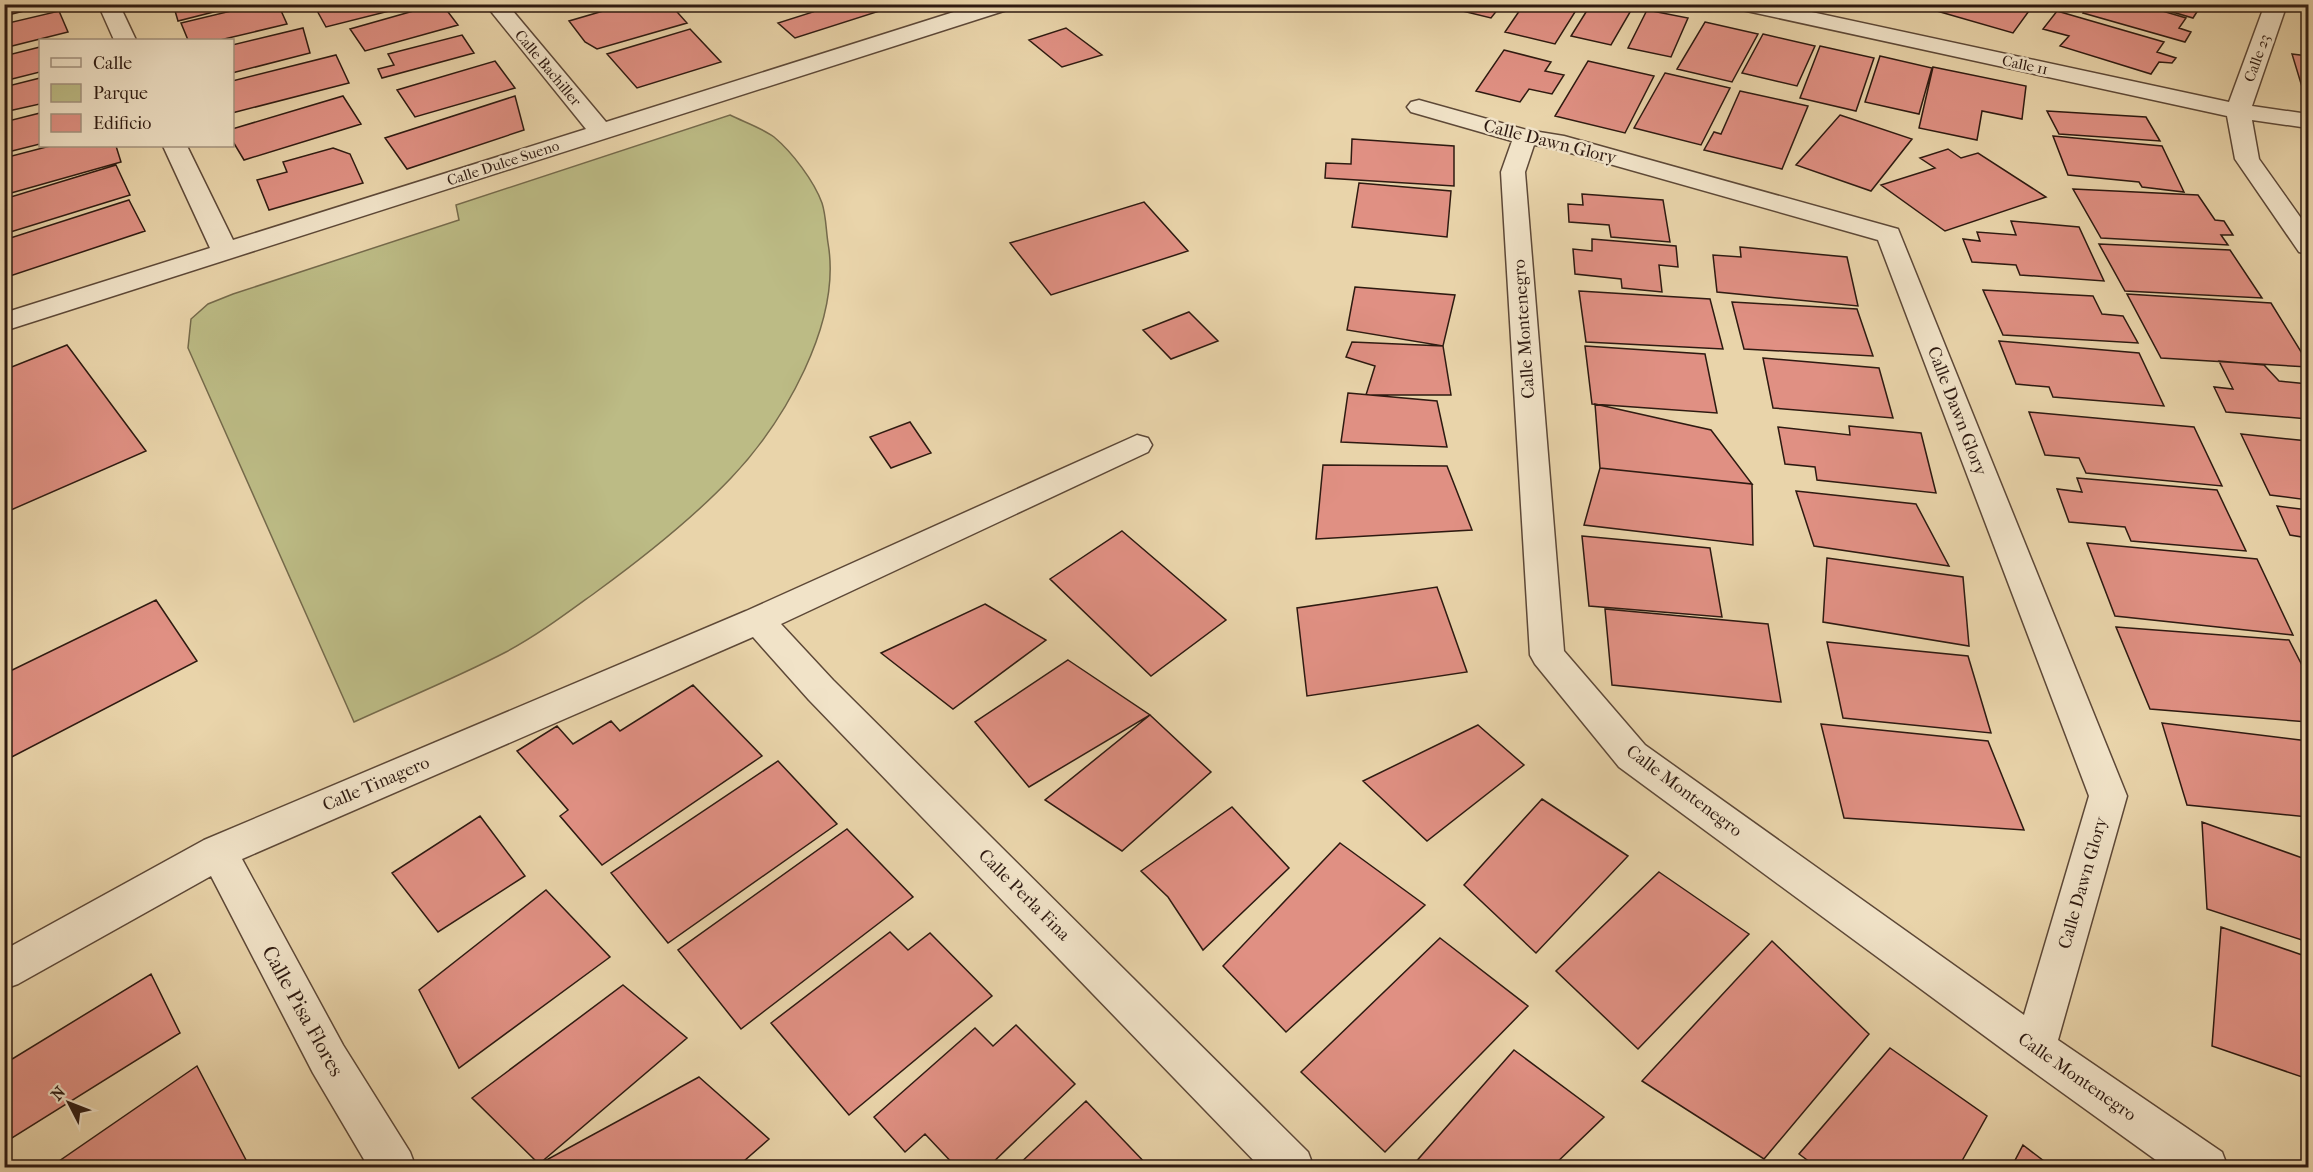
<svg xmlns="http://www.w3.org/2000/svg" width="2313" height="1172" viewBox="0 0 2313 1172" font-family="'IM FELL French Canon',serif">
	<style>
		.green { fill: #bcbb85; stroke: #756a4b; stroke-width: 1.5 }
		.building { fill: #e09083; stroke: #2e1a11; stroke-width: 1.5 }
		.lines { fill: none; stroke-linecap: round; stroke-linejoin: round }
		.minor-casing { stroke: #5d4837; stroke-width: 3 }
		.minor { fill: #f1e3c8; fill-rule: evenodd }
		.labels { text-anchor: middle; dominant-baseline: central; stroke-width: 5; stroke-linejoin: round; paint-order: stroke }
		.far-street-label { font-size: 15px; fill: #2e1a11; stroke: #f1e3c8 }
		.street-label { font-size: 18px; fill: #2e1a11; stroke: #f1e3c8 }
		.near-street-label { font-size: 21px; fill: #2e1a11; stroke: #f1e3c8 }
	</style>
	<rect width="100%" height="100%" fill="#e9d4aa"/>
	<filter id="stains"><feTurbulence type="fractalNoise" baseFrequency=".00333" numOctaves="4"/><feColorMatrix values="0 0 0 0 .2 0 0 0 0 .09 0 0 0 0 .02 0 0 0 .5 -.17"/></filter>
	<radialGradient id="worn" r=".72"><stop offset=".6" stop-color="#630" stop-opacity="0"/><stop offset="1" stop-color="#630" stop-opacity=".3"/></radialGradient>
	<path class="green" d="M730 115C744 122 762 128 774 137 792 152 814 181 822 203 826 215 826 230 828 243 842 323 784 422 731 478 690 521 644 557 596 592 567 613 538 635 506 652 456 678 404 699 354 722L188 348 191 319 208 304 233 294 459 220 456 205Z"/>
	<path class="building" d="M4 4H52L4 16Z
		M173 4H245L178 21Z
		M260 4H278L287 24 220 40H188L181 23Z
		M324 4H417L326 27 315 7Z
		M438 4H442L458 25 365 51 350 29Z
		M627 4H670L687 23 597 49 585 42 569 21Z
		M885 4 889 8 795 38 778 23 813 12 806 4Z
		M1448 4H1502L1491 18 1446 7Z
		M1524 4H1580L1555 44 1505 32Z
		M1591 4H1620L1633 7 1611 45 1571 36Z
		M1925 4H2004L2029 11 2013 33 1923 7Z
		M2089 4H2139L2186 18 2179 28 2191 32 2185 42 2083 13Z
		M2145 4H2202L2193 18Z
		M1647 10 1688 18 1671 57 1628 48Z
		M59 11 68 32 4 48V24Z
		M2057 11 2164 42 2157 52 2176 58 2172 63 2159 62 2151 74 2060 46 2069 36 2043 29Z
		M1705 22 1758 34 1732 82 1677 69Z
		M303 28 310 53 232 73V45Z
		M1066 28 1102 55 1062 67 1029 40Z
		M690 29 721 62 637 88 607 54Z
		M1763 34 1815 46 1797 86 1742 73Z
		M462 35 474 53 382 78 378 69 394 65 388 54Z
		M1820 46 1874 58 1856 111 1800 98Z
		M40 47V72L4 81V56Z
		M1504 50 1551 62 1545 71 1564 75 1552 94 1529 89 1520 102 1476 91Z
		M2292 54 2308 56V100H2306Z
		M336 55 349 83 232 113V81Z
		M1880 56 1932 68 1919 114 1865 102Z
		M495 61 515 88 415 117 397 90Z
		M1588 61 1654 76 1625 133 1555 116Z
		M1933 67 2026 86 2022 119 1982 111 1977 140 1919 128Z
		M1665 73 1730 88 1701 145 1634 128Z
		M40 78V104L4 112V87Z
		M1740 91 1808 106 1782 169 1704 150 1714 132 1721 134Z
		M343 96 361 124 244 160 232 140V129Z
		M515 96 524 130 407 169 385 138Z
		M2047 111 2146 117 2160 141 2059 134Z
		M40 113V144L4 153V122Z
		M1840 115 1912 139 1871 191 1796 165Z
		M2053 136 2162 146 2184 192 2142 187 2139 182 2068 175Z
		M1352 139 1454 146V186L1325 178 1326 163 1351 164Z
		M50 146H116L121 162 4 195V158Z
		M333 148 350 154 363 183 269 210 257 180 287 172 283 162Z
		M1948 149 1961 158 1978 153 2046 197 1945 231 1881 185 1935 168 1920 158Z
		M116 165 130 195 4 234V199Z
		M1359 183 1451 191 1447 237 1352 227Z
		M2073 189 2198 195 2215 220 2224 221 2233 235H2221L2228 245 2101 238Z
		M1582 194 1663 200 1670 242 1611 237 1609 225 1569 222 1568 204 1583 205Z
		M129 200 145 231 4 278V240Z
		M1144 202 1188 251 1051 295 1010 243Z
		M2011 221 2079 227 2104 281 2020 275 2016 265 1972 262 1963 239 1980 241 1977 232 2016 235Z
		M1592 239 1676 246 1678 267 1659 265 1662 292 1622 288 1621 279 1575 274 1573 249 1592 251Z
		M2099 244 2230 250 2262 298 2125 291Z
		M1740 247 1847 257 1858 306 1717 292 1713 255 1741 257Z
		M1355 287 1455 295 1443 346 1347 330Z
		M1983 290 2093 296 2102 314 2123 316 2138 343 2003 335Z
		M1579 291 1710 299 1723 349 1586 342Z
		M2127 294 2271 303 2308 363V367L2161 358Z
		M1732 302 1857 309 1873 356 1744 349Z
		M1189 312 1218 341 1171 359 1143 330Z
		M1999 341 2139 353 2164 406 2053 397 2049 387 2016 384Z
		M1352 342 1443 346 1451 395H1366L1375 366 1346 357Z
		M67 345 146 451 4 513V370Z
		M1585 346 1705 354 1717 413 1592 404Z
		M1763 358 1879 368 1893 418 1773 408Z
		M2219 361 2264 365 2279 381 2308 384V419L2226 412 2214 387 2233 389Z
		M1348 393 1437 401 1447 447 1341 442Z
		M1595 404 1711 430 1752 484 1600 468Z
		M2029 412 2194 427 2222 486 2086 473 2079 458 2045 455Z
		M910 422 931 453 891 468 870 437Z
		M1849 426 1921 433 1936 493 1817 480 1815 467 1785 464 1778 427 1850 435Z
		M2241 434 2308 441V500L2270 495Z
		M1323 465 1447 466 1472 530 1316 539Z
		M1600 468 1752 484 1753 545 1584 525Z
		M2077 478 2217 490 2246 551 2131 541 2125 527 2069 522 2057 489 2082 492Z
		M1796 491 1916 504 1949 566 1814 546Z
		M2277 506 2308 510V538L2290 535Z
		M1122 531 1226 620 1151 676 1050 579Z
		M1582 536 1710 548 1722 617 1589 606Z
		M2087 543 2257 559 2293 635 2115 616Z
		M1827 558 1963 577 1969 646 1823 622Z
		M1437 587 1467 672 1307 696 1297 608Z
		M156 600 197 661 4 761V674Z
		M985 604 1046 640 953 709 881 653Z
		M1605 609 1768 624 1781 702 1612 685Z
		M2116 627 2289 640 2308 677V722L2150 709Z
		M1827 642 1968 656 1991 733 1843 718Z
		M1068 660 1150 715 1029 787 975 722Z
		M693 685 762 756 602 865 560 816 568 810 517 751 557 726 573 744 611 721 620 731Z
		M1150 715 1211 772 1122 851 1045 800Z
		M2162 723 2308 741V817L2187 805Z
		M1821 724 1988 741 2024 830 1844 818Z
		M1478 725 1524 765 1427 841 1363 781Z
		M778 761 837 824 668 943 611 873Z
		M1542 799 1628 856 1536 953 1464 885Z
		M1232 807 1289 868 1203 950 1168 897 1141 871Z
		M480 816 525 876 438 932 392 873Z
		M2202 822 2308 860V942L2207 909Z
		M847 829 913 897 741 1029 678 950Z
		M1340 843 1425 905 1286 1032 1223 966Z
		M1659 872 1749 934 1638 1049 1556 971Z
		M546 890 610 957 459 1068 419 990Z
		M2221 927 2308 957V1079L2212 1046Z
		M890 932 908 950 930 933 992 996 849 1115 771 1023Z
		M1440 938 1528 1006 1385 1152 1301 1072Z
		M1772 941 1869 1034 1764 1159 1642 1081Z
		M151 974 180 1033 4 1143V1064Z
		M623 985 687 1038 539 1164 472 1098Z
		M1016 1025 1075 1084 987 1168H957L925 1134 905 1152 874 1117 975 1028 993 1046Z
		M1890 1048 1987 1116 1958 1168H1818L1799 1154Z
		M1514 1050 1604 1117 1551 1168H1419L1414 1164Z
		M197 1066 246 1160 235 1168H49Z
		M699 1077 769 1139 736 1168H542L539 1164Z
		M1086 1101 1150 1168H1015Z
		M2023 1145 2053 1168H2011Z"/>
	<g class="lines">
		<g class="minor-casing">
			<path id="minor" d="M98 4H119L136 40H114Z
				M485 4H507L606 122 979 4H1012L1010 9 4 331V313L210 248 163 146H187L233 240 586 129Z
				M1732 4H1774L2229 102 2265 4H2287L2252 106 2308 114V128L2252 120 2259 159 2308 228V254L2299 252 2235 159 2227 116 1742 10 1734 9Z
				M1419 100 1527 130 1564 136 1898 229 2127 796 2058 1040 2222 1152 2228 1168H2167L2020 1062 1619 767 1535 664 1530 655 1501 172 1512 141 1411 112 1407 107 1411 102ZM1534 145 1553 148 1878 240 2089 796 2024 1015 1645 745 1564 651 1525 172Z
				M1137 435 1148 438 1152 445 1148 452 781 624 833 680 1308 1152 1314 1168H1261L809 700 753 637 242 859 343 1045 410 1152 416 1168H369L313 1073 211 876 18 984 4 989V950L204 840 746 611Z"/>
		</g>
		<use href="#minor" class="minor"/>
	</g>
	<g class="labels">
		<g class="far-street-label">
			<text transform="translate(2257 58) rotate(-70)">Calle 23</text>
			<text transform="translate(2025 65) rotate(12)">Calle 11</text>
			<text transform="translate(548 68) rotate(50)">Calle Bachiller</text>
			<text transform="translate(503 163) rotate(-18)">Calle Dulce Sueno</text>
		</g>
		<g class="street-label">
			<text transform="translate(1550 142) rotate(14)">Calle Dawn Glory</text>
			<text transform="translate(1524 329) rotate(-94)">Calle Montenegro</text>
			<text transform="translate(1957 411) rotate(69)">Calle Dawn Glory</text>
			<text transform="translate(376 784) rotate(-23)">Calle Tinagero</text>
			<text transform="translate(1684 791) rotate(37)">Calle Montenegro</text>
			<text transform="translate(2083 883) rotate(-74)">Calle Dawn Glory</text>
			<text transform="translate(1024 895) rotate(45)">Calle Perla Fina</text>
			<text transform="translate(2077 1077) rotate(35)">Calle Montenegro</text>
		</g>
		<g class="near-street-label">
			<text transform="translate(303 1011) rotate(61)">Calle Pisa Flores</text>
		</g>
	</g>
	<rect width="2313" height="1172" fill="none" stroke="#e9d4aa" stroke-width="24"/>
	<rect x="6" y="6" width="2301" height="1160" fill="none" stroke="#2e1a11" stroke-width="3"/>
	<rect x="12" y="12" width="2289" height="1148" fill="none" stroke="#2e1a11" stroke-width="1.5"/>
	<rect x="39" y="39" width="195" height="108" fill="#f1e3c8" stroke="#a3937f" stroke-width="1.5"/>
	<rect x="51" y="58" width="30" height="9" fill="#f1e3c8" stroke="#a3937f" stroke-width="1.5"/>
	<text x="93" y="69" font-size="18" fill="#2e1a11">Calle</text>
	<rect x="51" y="84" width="30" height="18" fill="#bcbb85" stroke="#a3937f" stroke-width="1.5"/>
	<text x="93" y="99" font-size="18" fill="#2e1a11">Parque</text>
	<rect x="51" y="114" width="30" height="18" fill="#e09083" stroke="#a3937f" stroke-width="1.5"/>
	<text x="93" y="129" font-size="18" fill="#2e1a11">Edificio</text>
	<g transform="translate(69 1103) rotate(312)" stroke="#f1e3c8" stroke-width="4.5" paint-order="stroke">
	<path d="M0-4.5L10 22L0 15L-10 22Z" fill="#2e1a11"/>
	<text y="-9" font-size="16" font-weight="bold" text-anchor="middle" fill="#2e1a11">N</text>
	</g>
	<rect width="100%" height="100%" filter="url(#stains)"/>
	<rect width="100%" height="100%" fill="url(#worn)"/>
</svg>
